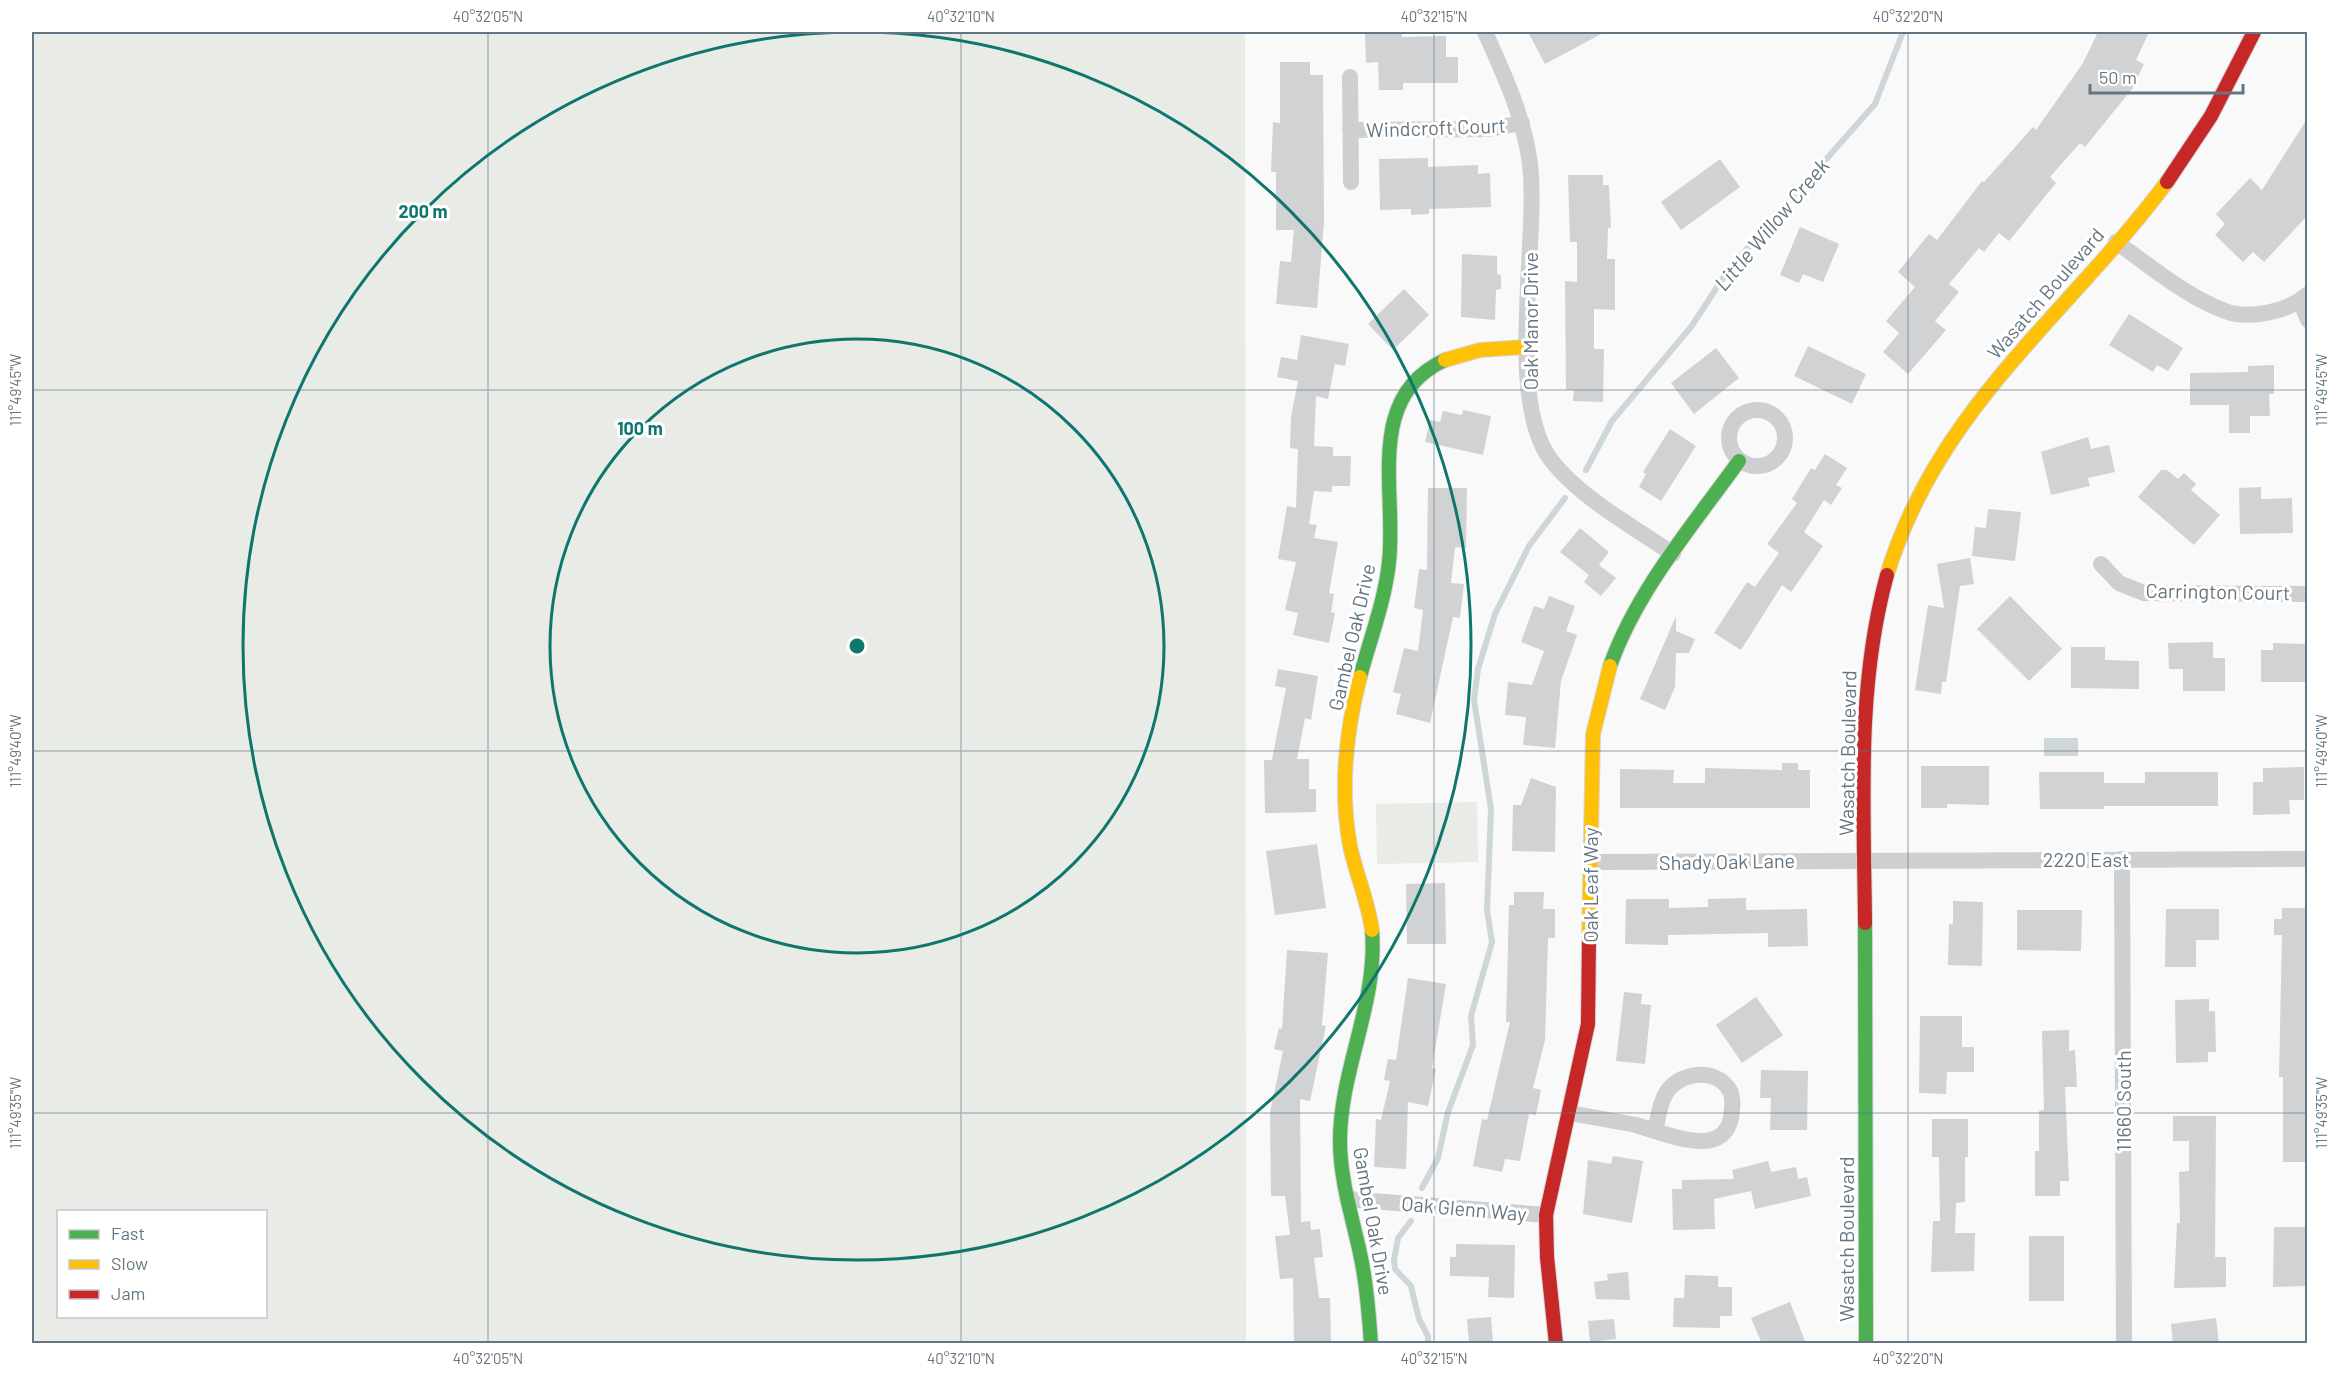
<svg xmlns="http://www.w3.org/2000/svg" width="2339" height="1375" viewBox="0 0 2339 1375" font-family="Barlow,sans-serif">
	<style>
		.green { fill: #e8ebe6; fill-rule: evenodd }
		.water { fill: #ced6d9 }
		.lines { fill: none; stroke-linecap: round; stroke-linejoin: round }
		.stream { stroke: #ced6d9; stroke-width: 6 }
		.building { fill: #d0d2d3 }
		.fast-casing { stroke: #d5d6d7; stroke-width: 16 }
		.slow-casing { stroke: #d5d6d7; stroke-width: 16 }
		.jam-casing { stroke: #d5d6d7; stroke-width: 16 }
		.street { stroke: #cecfd0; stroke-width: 16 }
		.fast { stroke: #4caf50; stroke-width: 14 }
		.slow { stroke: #ffc107; stroke-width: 14 }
		.jam { stroke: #c62828; stroke-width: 14 }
		.ticks { fill: none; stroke: #657683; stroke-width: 1.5; stroke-opacity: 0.45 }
		.ring { fill: none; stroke: #0f766e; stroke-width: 3 }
		.labels { text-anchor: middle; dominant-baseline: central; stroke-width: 6; stroke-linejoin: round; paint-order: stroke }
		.street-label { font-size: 20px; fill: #657683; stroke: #fff }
		.water-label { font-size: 21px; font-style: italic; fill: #60757c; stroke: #fff }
		.centre { fill: #0f766e; stroke: #fff; stroke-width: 3 }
		.ring-label { font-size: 18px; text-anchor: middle; font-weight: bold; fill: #0f766e; stroke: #fff; stroke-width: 6; stroke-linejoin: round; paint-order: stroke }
		.neatline { fill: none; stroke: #657683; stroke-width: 2 }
		.ticks-label { font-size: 15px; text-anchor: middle; fill: #657683 }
	</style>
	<rect width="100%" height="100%" fill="#f9f9f9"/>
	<path class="green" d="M32 32H1245L1246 1343H32ZM58 1212H266V1316H58Z
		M1477 802 1478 862 1377 864 1376 804Z"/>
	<path class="water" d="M2044 738H2078V756H2044Z"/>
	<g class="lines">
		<path class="stream" d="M1586 470 1612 421 1691 327 1729 269 1875 104 1903 32
			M1422 1188 1438 1158 1448 1112 1473 1045 1471 1016 1492 942 1487 910 1491 809 1474 700 1478 669 1495 614 1529 546 1565 498
			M1411 1221 1398 1238 1394 1260 1395 1269 1411 1286 1419 1319 1428 1336V1344"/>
	</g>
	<path class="building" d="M1402 32V37L1446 36V57H1458V83H1403V90H1379L1378 62 1366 63 1365 33Z
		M1528 32H1605L1545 64Z
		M2098 32H2149L2136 60 2144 64 2132 89 2085 147 2080 143 2050 177 2056 183 2009 241 1999 233 1984 252 1979 248 1949 284 1959 292 1935 321 1946 330 1908 374 1883 352 1899 333 1886 321 1915 287 1898 272 1929 234 1937 240 1982 181 1984 182 2033 127 2036 130 2083 63Z
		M1280 62H1310V75H1323L1324 223 1317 308 1276 304 1280 261 1291 262 1294 230H1276V172H1271L1273 122 1280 123Z
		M2307 119V216L2264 262 2253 252 2243 262 2215 235 2225 224 2216 214 2250 178 2262 190Z
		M1428 158V167L1478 165V174L1490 173 1491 207 1429 209V214L1411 215V209L1380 210 1379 159Z
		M1720 159 1740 187 1681 230 1661 202Z
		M1568 175H1603V185H1609L1611 228H1608L1607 259H1615V310L1594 309V349H1604L1603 402 1573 401 1574 390H1566L1565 281 1577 282V242H1570Z
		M1800 227 1839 244 1823 282 1803 274 1799 283 1780 275Z
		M1462 254 1497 256V274L1501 275V289L1496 290 1495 320 1461 317Z
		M1404 289 1429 315 1393 350 1368 324Z
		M2129 314 2183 348 2168 371 2157 365 2153 372 2109 345Z
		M1301 335 1349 344 1345 366 1335 364 1328 399 1316 396 1314 446 1333 447V456H1351L1350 486H1332V492L1314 491 1309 524 1317 525 1314 538 1338 542 1329 593 1334 594 1331 612 1335 613 1329 643 1293 635 1298 613 1285 610 1296 562 1278 559 1287 506 1296 508 1298 449 1290 448 1291 417 1298 381 1277 377 1281 357 1297 360Z
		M1808 346 1866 374 1852 404 1794 376Z
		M1716 348 1739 378 1694 414 1671 383Z
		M2274 365V394H2269L2270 416H2250V433H2229V405H2190V373L2248 372V366Z
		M1463 410 1491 416 1483 455 1425 442 1430 420 1440 422 1443 411 1462 415Z
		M1670 429 1696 446 1661 501 1639 487 1646 474 1643 472Z
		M2088 437 2091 449 2109 445 2115 472 2088 478 2090 486 2051 495 2041 452Z
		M1825 454 1847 468 1836 485 1842 488 1831 505 1824 500 1804 532 1823 546 1791 592 1782 585 1741 650 1714 633 1747 582 1755 587 1779 553 1767 544 1797 503 1792 499 1811 468 1815 470Z
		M2161 470H2167L2178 479 2184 473 2196 484 2191 490 2220 515 2194 545 2138 497Z
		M2261 487V499L2292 498 2293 533 2240 534 2239 488Z
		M1428 488H1467L1466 548 1455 547 1451 583 1464 584 1460 618 1453 617 1430 723 1396 714 1401 694 1393 692 1404 648 1418 651 1423 610 1414 608 1419 569 1427 570Z
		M1988 509 2021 512 2015 561 1972 556 1975 527 1986 528Z
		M1580 528 1609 552 1599 565 1616 578 1601 596 1584 582 1589 575 1560 552Z
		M1970 558 1974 584 1960 586 1946 682H1942L1941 694 1915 690 1928 605 1944 608 1937 564Z
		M1549 596 1575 606 1566 631 1577 635 1561 681 1555 748 1523 745 1526 717 1505 715 1508 682 1532 685 1544 651 1521 642 1534 606 1544 609Z
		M2010 596 2062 649 2029 681 1977 629Z
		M1676 616V631L1695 639 1689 653H1676L1675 687 1665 710 1640 699Z
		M2213 642V658H2225V691H2183V669H2169L2168 643Z
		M2273 643 2307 644V682H2261V650H2273Z
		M2071 647H2105V660L2139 661V689L2071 688Z
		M1278 669 1318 676 1311 720 1305 718 1297 759H1309V789H1316V812L1265 813 1264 760H1272L1286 688 1275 686Z
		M1782 763H1798V770H1810V808H1620V769L1674 770 1673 783H1705V768L1782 770Z
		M1921 766H1989V805L1947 804V808H1921Z
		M2304 767V800H2289L2290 814 2253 815V782H2263V768Z
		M2039 772H2104V783H2145V772H2218V806H2104V809H2040Z
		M1531 778 1556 787 1555 852 1512 851 1513 805H1521Z
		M1317 844 1326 908 1275 915 1266 851Z
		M1445 883 1446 944H1407L1406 884Z
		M1514 892H1544L1543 909H1555V938H1548L1545 1040 1533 1088 1541 1090 1536 1115 1529 1114 1520 1161 1505 1159 1502 1172 1473 1166 1482 1119 1487 1120 1510 1022H1506L1509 905H1514Z
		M1746 898V910L1807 909 1808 946 1768 947V933L1668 935V945L1625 944 1626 899H1669V908L1708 907V899Z
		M1953 901 1983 902 1982 966 1948 965 1949 924H1953Z
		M2282 908H2307V1162H2283V1077H2279L2282 935H2274V919H2282Z
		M2166 909H2219V940H2196V967H2165Z
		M2017 910H2082L2081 951 2017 950Z
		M1287 950 1328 953 1322 1025 1326 1026 1310 1101 1300 1099 1301 1222 1310 1221 1311 1230 1320 1229 1323 1257 1314 1258 1319 1298H1330L1331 1344H1294L1293 1278 1280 1279 1275 1236 1290 1235 1285 1196H1271L1270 1112 1283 1051 1274 1049 1279 1028 1282 1029Z
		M1408 978 1446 984 1432 1068 1436 1069 1428 1106 1408 1102 1406 1169 1374 1167 1376 1119 1381 1120 1390 1081 1384 1080 1388 1059 1396 1060Z
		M1624 992 1642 994 1641 1004 1651 1005 1645 1064 1616 1061Z
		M1756 997 1783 1035 1742 1063 1716 1025Z
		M2209 999V1011H2215L2216 1052H2208V1062L2176 1063 2175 1000Z
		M1920 1016H1962V1047H1974V1072H1947L1946 1094 1919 1093Z
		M2069 1030V1051L2075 1050 2077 1087H2065L2069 1181H2060V1196H2035V1151H2039V1111L2044 1110 2042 1031Z
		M1761 1070 1808 1071 1807 1130H1770L1771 1098H1760Z
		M2173 1116H2216L2215 1257H2226V1287L2174 1288 2177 1223H2180L2179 1172 2189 1171V1141H2173Z
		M1932 1119H1968V1157H1965V1202L1956 1203 1955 1233H1975L1974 1271 1931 1272 1933 1221H1940L1939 1157H1932Z
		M1613 1156 1643 1161 1632 1223 1583 1214 1588 1160 1611 1164Z
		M1768 1161 1771 1172 1796 1167 1798 1179 1807 1177 1811 1196 1755 1209 1751 1191 1714 1199 1715 1229 1673 1230 1672 1189H1682V1180L1734 1179 1732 1170Z
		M2274 1227H2307V1286L2273 1287Z
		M2029 1236H2064V1301H2029Z
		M1456 1244 1515 1245 1514 1298 1488 1297 1489 1277 1450 1276V1257H1456Z
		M1628 1272 1630 1300 1596 1299 1594 1282 1608 1280 1607 1274Z
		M1685 1275 1718 1276V1287H1732V1316H1720V1328L1673 1327 1674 1298H1684Z
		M1790 1302 1806 1344H1762L1751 1318Z
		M1491 1317 1493 1344H1469L1467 1319Z
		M2216 1318 2219 1344H2173L2171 1324Z
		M1614 1319 1616 1339 1590 1342 1588 1321Z"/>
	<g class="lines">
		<g class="fast-casing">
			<path id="fast" d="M1610 666C1637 590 1693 525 1739 461
				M1360 677C1370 639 1385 601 1389 562 1397 491 1364 397 1445 360
				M1865 923 1866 1344
				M1371 1344C1369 1315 1367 1286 1361 1258 1353 1219 1340 1181 1340 1141 1340 1069 1378 1003 1372 930"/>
		</g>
		<g class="slow-casing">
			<path id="slow" d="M1445 360 1480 350 1527 347
				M1887 575C1938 407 2067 316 2167 182
				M1360 677C1346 731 1340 791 1350 846 1356 874 1368 901 1372 930
				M1589 938 1593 734 1610 666"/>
		</g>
		<g class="jam-casing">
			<path id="jam" d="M2167 182 2211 116 2254 32
				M1865 923C1864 806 1856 688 1887 575
				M1556 1344 1547 1257 1546 1215 1588 1024 1589 938"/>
		</g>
		<path class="street" d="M1485 32C1504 74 1524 117 1530 164 1539 240 1505 400 1551 460 1579 497 1634 527 1673 554
			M1350 77 1351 182
			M1350 130 1489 129 1522 123
			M2116 242C2149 265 2188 298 2225 311 2249 320 2288 312 2308 294
			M2300 301 2308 320
			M1729 438a28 28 0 1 1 56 0a28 28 0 1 1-56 0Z
			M2101 564 2119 583 2144 593 2308 594
			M2122 859 2124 1344
			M1590 862 2308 859
			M1570 1113 1636 1125 1655 1131C1658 1119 1659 1106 1665 1095 1677 1072 1716 1066 1730 1091 1734 1099 1732 1110 1731 1118 1723 1155 1678 1138 1655 1131
			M1347 1199 1546 1215"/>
		<use href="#fast" class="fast"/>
		<use href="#slow" class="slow"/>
		<use href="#jam" class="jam"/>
	</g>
	<path class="ticks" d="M488 32V1344M961 32V1344M1434 32V1344M1908 32V1344M32 390H2308M32 751H2308M32 1113H2308"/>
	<g class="ring">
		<circle cx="857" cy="646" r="307"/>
		<circle cx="857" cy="646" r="614"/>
	</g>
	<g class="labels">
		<g class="street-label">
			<text transform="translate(1436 127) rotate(-2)">Windcroft Court</text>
			<text transform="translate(2045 293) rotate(-49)">Wasatch Boulevard</text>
			<text transform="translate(1530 321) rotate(-90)">Oak Manor Drive</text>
			<text transform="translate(2218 591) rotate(1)">Carrington Court</text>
			<text transform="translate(1351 637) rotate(-77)">Gambel Oak Drive</text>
			<text transform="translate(1847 753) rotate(-89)">Wasatch Boulevard</text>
			<text x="2086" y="859">2220 East</text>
			<text transform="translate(1727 861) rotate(-1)">Shady Oak Lane</text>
			<text transform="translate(1590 885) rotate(-90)">Oak Leaf Way</text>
			<text transform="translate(2123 1101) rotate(-90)">11660 South</text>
			<text transform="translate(1464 1208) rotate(5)">Oak Glenn Way</text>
			<text transform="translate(1374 1221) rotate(80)">Gambel Oak Drive</text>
			<text transform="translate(1846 1239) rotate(-90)">Wasatch Boulevard</text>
		</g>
		<g class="water-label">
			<text transform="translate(1771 224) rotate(-50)">Little Willow Creek</text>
		</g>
	</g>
	<circle cx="857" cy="646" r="9" class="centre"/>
	<g class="ring-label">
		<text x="423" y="218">200 m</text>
		<text x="640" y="435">100 m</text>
	</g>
	<rect width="2339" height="1375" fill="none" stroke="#ffffff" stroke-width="66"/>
	<rect x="57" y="1210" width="210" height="108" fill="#ffffff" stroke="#c1c8cd" stroke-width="1.5"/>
	<rect x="69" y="1230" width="30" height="9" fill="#4caf50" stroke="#c1c8cd" stroke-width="1.5"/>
	<text x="111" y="1240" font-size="18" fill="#657683">Fast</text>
	<rect x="69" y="1260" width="30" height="9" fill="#ffc107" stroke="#c1c8cd" stroke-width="1.5"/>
	<text x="111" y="1270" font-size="18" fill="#657683">Slow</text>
	<rect x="69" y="1290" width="30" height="9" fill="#c62828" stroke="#c1c8cd" stroke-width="1.5"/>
	<text x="111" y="1300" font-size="18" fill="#657683">Jam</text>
	<path d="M2090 84v9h153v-9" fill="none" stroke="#657683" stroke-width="3"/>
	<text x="2099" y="84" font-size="18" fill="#657683" stroke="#ffffff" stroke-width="4.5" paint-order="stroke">50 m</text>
	<rect x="33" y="33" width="2273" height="1309" class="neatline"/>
	<g class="ticks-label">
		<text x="488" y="22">40°32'05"N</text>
		<text x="961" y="22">40°32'10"N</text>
		<text x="1434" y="22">40°32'15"N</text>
		<text x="1908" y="22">40°32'20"N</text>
		<text transform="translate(2322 390) rotate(-90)" y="5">111°49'45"W</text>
		<text transform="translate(16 390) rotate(-90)" y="5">111°49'45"W</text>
		<text transform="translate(2322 751) rotate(-90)" y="5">111°49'40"W</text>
		<text transform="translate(16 751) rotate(-90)" y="5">111°49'40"W</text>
		<text transform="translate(2322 1113) rotate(-90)" y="5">111°49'35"W</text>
		<text transform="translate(16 1113) rotate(-90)" y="5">111°49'35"W</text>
		<text x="488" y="1364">40°32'05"N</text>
		<text x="961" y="1364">40°32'10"N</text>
		<text x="1434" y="1364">40°32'15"N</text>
		<text x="1908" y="1364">40°32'20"N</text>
	</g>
</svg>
